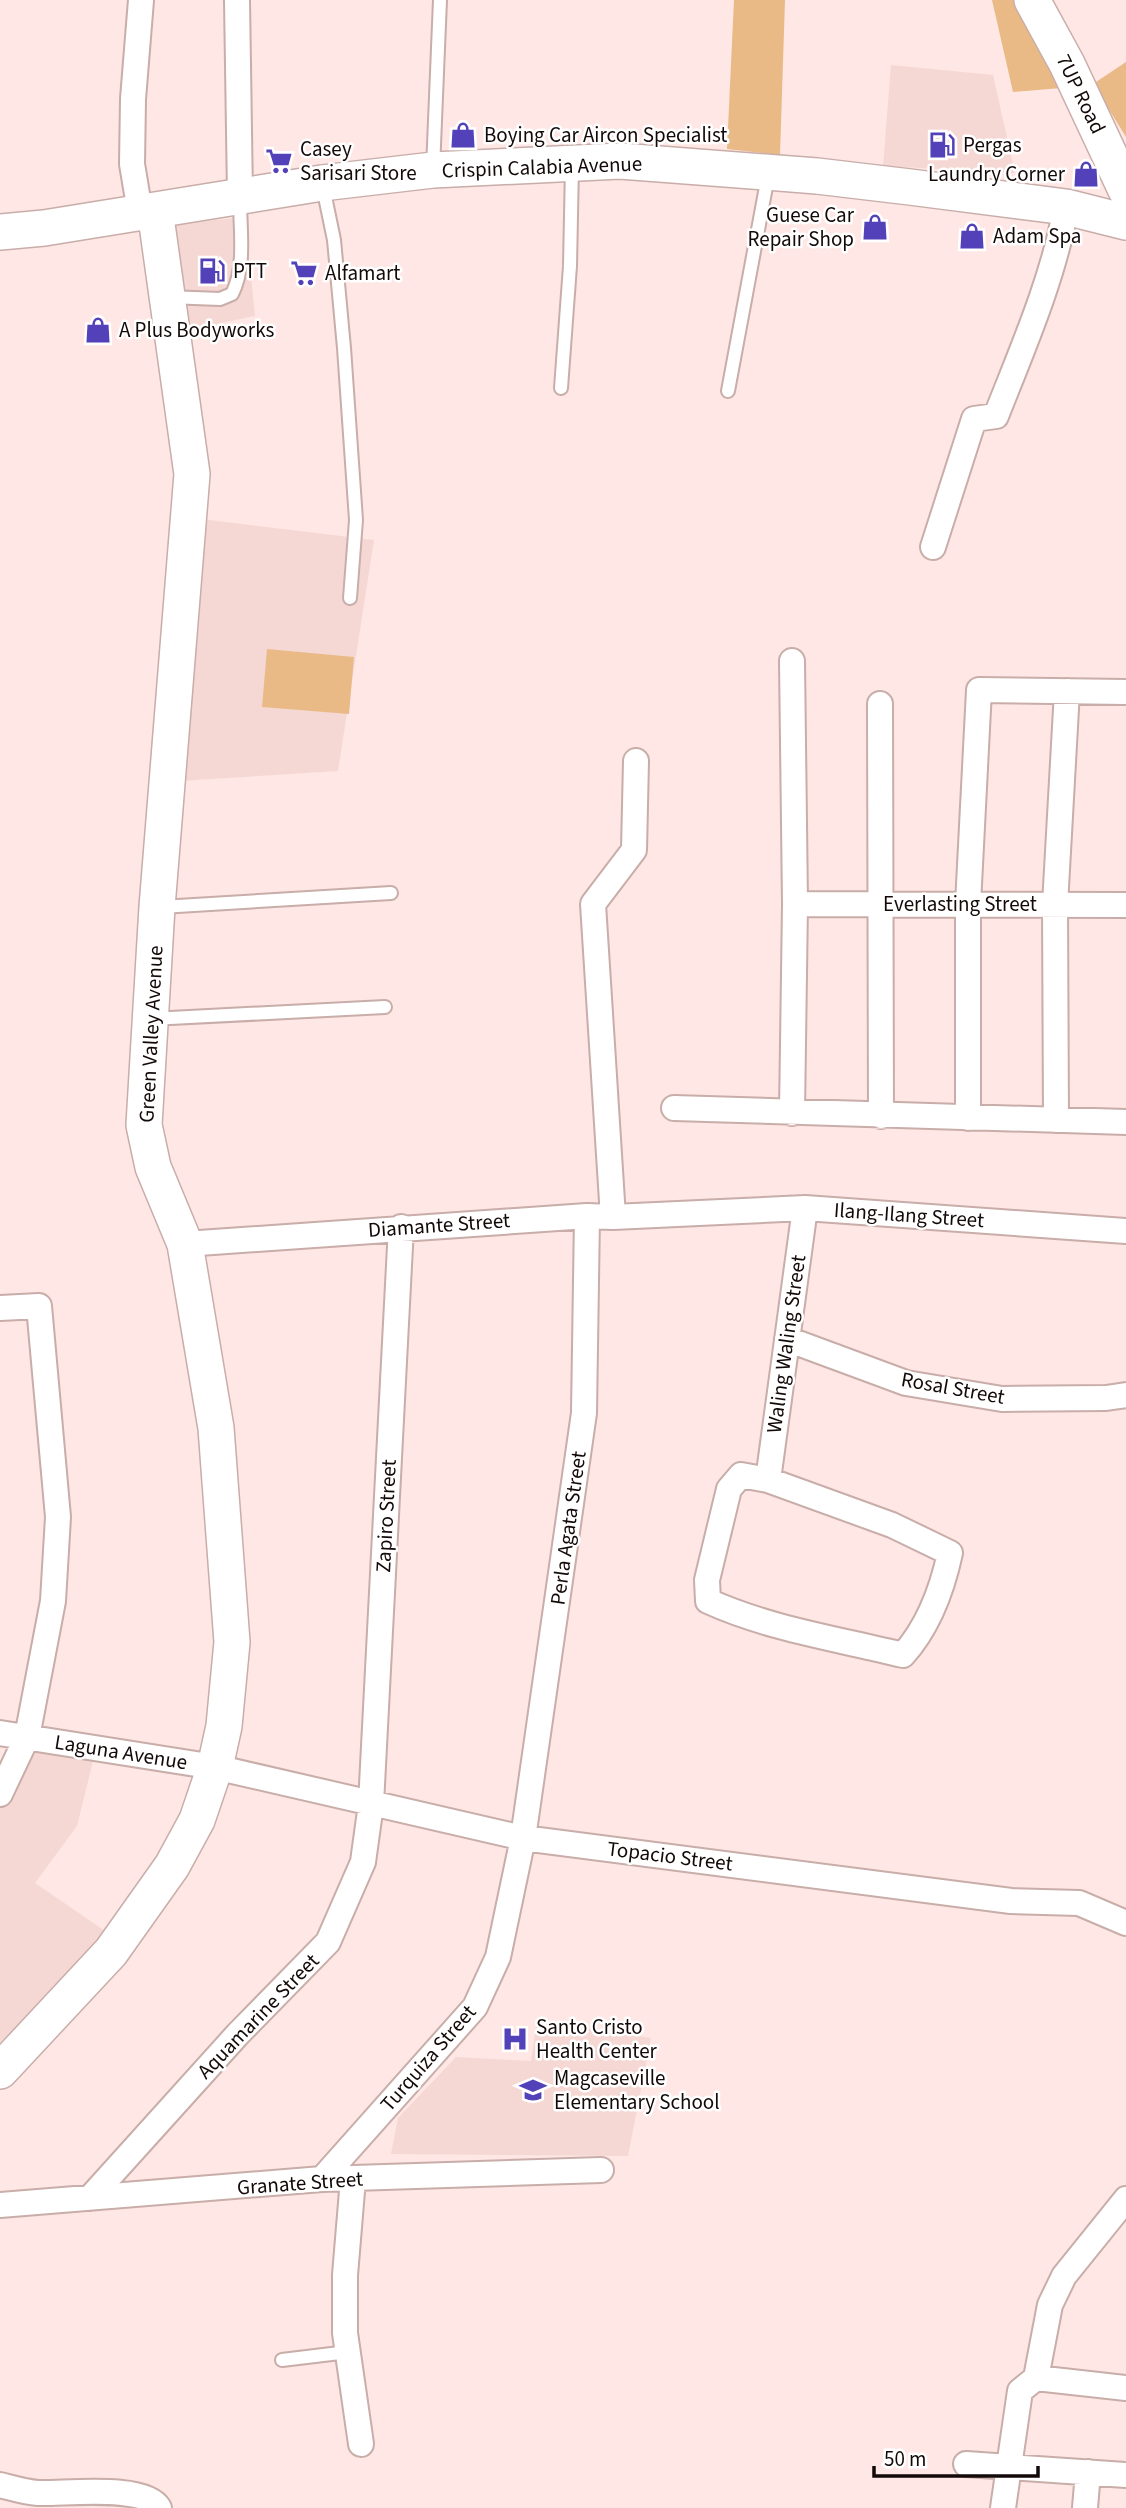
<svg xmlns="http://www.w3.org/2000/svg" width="1126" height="2508" viewBox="0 0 1126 2508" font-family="'Source Sans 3',sans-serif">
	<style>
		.built { fill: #f5d8d4 }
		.green { fill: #e9ba86 }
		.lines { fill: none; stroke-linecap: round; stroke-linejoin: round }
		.lane-casing { stroke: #c8ada9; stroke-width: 16 }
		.street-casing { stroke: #c8ada9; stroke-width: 28 }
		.secondary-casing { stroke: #c8ada9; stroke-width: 38 }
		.lane { stroke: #fff; stroke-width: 12 }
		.street { stroke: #fff; stroke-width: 24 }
		.secondary { stroke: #fff; stroke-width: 35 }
		.labels { text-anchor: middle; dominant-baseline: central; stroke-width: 5; stroke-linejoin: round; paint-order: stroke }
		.street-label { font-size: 21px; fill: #120908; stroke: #fff }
		.poi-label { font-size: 21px; fill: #120908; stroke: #fff; text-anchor: start }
	</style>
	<rect width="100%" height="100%" fill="#fee7e4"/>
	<path class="built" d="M891 65 993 75 1015 173 883 166Z
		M245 217 255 316 182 331 166 225Z
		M201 519 374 540 338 771 180 781Z
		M36 1744 94 1757 77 1826 35 1883 108 1933 0 2051V1802Z
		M537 2020 651 2038 628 2156 391 2154 398 2118 456 2057 531 2061Z"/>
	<path class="green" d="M734 0H785L780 155 727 149Z
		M992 0H1018L1062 88 1013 92Z
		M1126 62V137L1093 84Z
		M267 649 354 657 349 714 262 707Z"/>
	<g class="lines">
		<g class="lane-casing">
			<path id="lane" d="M433 169 440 0
				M323 187 334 240 344 348 356 520 350 598
				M168 297 220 299 232 294C246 267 240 230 240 200
				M561 388 570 266 572 166
				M728 391 768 176
				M161 907 391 893
				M151 1019 385 1007
				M282 2360 348 2352"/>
		</g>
		<g class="street-casing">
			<path id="street" d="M237 0 240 196
				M140 212 132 164 133 99 141 0
				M933 547 974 419 996 416C1022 350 1054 277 1066 207
				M792 661 795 904 792 1113
				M880 704 881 1116
				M795 904 1126 905
				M674 1108 1126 1122
				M968 1118V904L979 690 1126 692
				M1056 1120 1055 905 1067 691
				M613 1217 593 904 634 850 636 761
				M185 1244 587 1216 613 1217 805 1208 1126 1231
				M0 1308 39 1306 58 1517 53 1601 27 1737 0 1794
				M787 1339 906 1383 1002 1399 1106 1398 1126 1395
				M741 1475 768 1480 892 1525 950 1553C942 1590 929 1626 903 1655 838 1639 770 1629 708 1601L707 1580 729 1489Z
				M768 1480 805 1208
				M0 1733 215 1767 523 1838 1011 1901 1079 1903 1126 1923
				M322 2179 475 2007 498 1957 523 1838 584 1413 587 1216
				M353 2179 345 2275V2333L361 2444
				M90 2198 237 2035 328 1942 363 1862 371 1804 401 1227
				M0 2205 322 2179 601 2170
				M1036 2378 1050 2305 1064 2276 1126 2199
				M966 2464 1126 2475
				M0 2485C12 2488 25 2492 38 2493 66 2494 145 2484 159 2508
				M1003 2508 1020 2391 1036 2378 1126 2388
				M1085 2508 1088 2472"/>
		</g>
		<g class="secondary-casing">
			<path id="secondary" d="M1032 0 1067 64 1126 190
				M0 232 44 228 322 183 433 170 620 161 817 176 910 187 1066 207 1126 222
				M0 2071 111 1952 172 1866 197 1820 215 1767 224 1726 232 1642 216 1428 185 1244 153 1167 144 1125 157 907 192 474 155 210"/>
		</g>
		<use href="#lane" class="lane"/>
		<use href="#street" class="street"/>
		<use href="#secondary" class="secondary"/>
	</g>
	<defs>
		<g id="shop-bare" transform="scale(2.1)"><path d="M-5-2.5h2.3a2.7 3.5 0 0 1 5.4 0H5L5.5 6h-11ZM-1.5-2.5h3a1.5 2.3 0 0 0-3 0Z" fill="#5241b8" stroke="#fff" stroke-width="2.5" paint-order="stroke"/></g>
		<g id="fuel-bare" transform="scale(2.1)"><path d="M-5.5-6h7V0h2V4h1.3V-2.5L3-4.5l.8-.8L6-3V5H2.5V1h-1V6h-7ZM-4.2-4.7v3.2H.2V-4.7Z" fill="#5241b8" stroke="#fff" stroke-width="2.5" paint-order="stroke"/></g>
		<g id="supermarket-bare" transform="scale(2.1)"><path d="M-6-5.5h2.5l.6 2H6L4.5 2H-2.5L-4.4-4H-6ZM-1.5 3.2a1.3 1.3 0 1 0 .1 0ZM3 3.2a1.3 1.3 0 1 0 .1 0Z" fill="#5241b8" stroke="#fff" stroke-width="2.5" paint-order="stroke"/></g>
		<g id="hospital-bare" transform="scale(2.1)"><path d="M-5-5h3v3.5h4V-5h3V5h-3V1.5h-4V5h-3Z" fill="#5241b8" stroke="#fff" stroke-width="2.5" paint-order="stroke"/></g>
		<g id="school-bare" transform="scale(2.1)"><path d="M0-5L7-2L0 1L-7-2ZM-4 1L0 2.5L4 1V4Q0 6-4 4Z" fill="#5241b8" stroke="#fff" stroke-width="2.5" paint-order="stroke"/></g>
	</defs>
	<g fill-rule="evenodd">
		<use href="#shop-bare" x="463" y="135"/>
		<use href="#fuel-bare" x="942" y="145"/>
		<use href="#supermarket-bare" x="279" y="161"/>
		<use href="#shop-bare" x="1086" y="174"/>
		<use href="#shop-bare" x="875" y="227"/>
		<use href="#shop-bare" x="972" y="236"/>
		<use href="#fuel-bare" x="212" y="271"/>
		<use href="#supermarket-bare" x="304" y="273"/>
		<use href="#shop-bare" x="98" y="330"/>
		<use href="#hospital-bare" x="515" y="2039"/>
		<use href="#school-bare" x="533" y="2090"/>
	</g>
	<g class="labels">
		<g class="street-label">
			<text transform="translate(1081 94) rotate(64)">7UP Road</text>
			<text transform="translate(542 167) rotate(-2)">Crispin Calabia Avenue</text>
			<text x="960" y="904">Everlasting Street</text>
			<text transform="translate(151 1034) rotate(-87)">Green Valley Avenue</text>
			<text transform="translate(909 1215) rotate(4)">Ilang-Ilang Street</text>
			<text transform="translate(439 1225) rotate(-4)">Diamante Street</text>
			<text transform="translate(786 1344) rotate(-82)">Waling Waling Street</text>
			<text transform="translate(953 1388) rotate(10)">Rosal Street</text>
			<text transform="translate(386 1516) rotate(-87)">Zapiro Street</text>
			<text transform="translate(568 1528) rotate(-82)">Perla Agata Street</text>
			<text transform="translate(121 1752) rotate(9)">Laguna Avenue</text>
			<text transform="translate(670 1856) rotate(7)">Topacio Street</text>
			<text transform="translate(258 2016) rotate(-46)">Aquamarine Street</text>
			<text transform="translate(428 2058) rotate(-49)">Turquiza Street</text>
			<text transform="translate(300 2183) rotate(-4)">Granate Street</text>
		</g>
		<g class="poi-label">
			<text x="484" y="135">Boying Car Aircon Specialist</text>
			<text x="963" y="145">Pergas</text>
			<text x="300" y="149">Casey<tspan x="300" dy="24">Sarisari Store</tspan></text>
			<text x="1065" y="174" text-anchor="end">Laundry Corner</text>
			<text x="854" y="215" text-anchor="end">Guese Car<tspan x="854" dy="24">Repair Shop</tspan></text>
			<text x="993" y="236">Adam Spa</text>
			<text x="233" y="271">PTT</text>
			<text x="325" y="273">Alfamart</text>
			<text x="119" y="330">A Plus Bodyworks</text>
			<text x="536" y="2027">Santo Cristo<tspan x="536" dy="24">Health Center</tspan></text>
			<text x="554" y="2078">Magcaseville<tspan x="554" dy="24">Elementary School</tspan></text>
		</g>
	</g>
	<path d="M874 2466v10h164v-10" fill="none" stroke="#120908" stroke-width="3.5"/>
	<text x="884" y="2466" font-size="21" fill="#120908" stroke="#ffffff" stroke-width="5" paint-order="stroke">50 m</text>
</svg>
